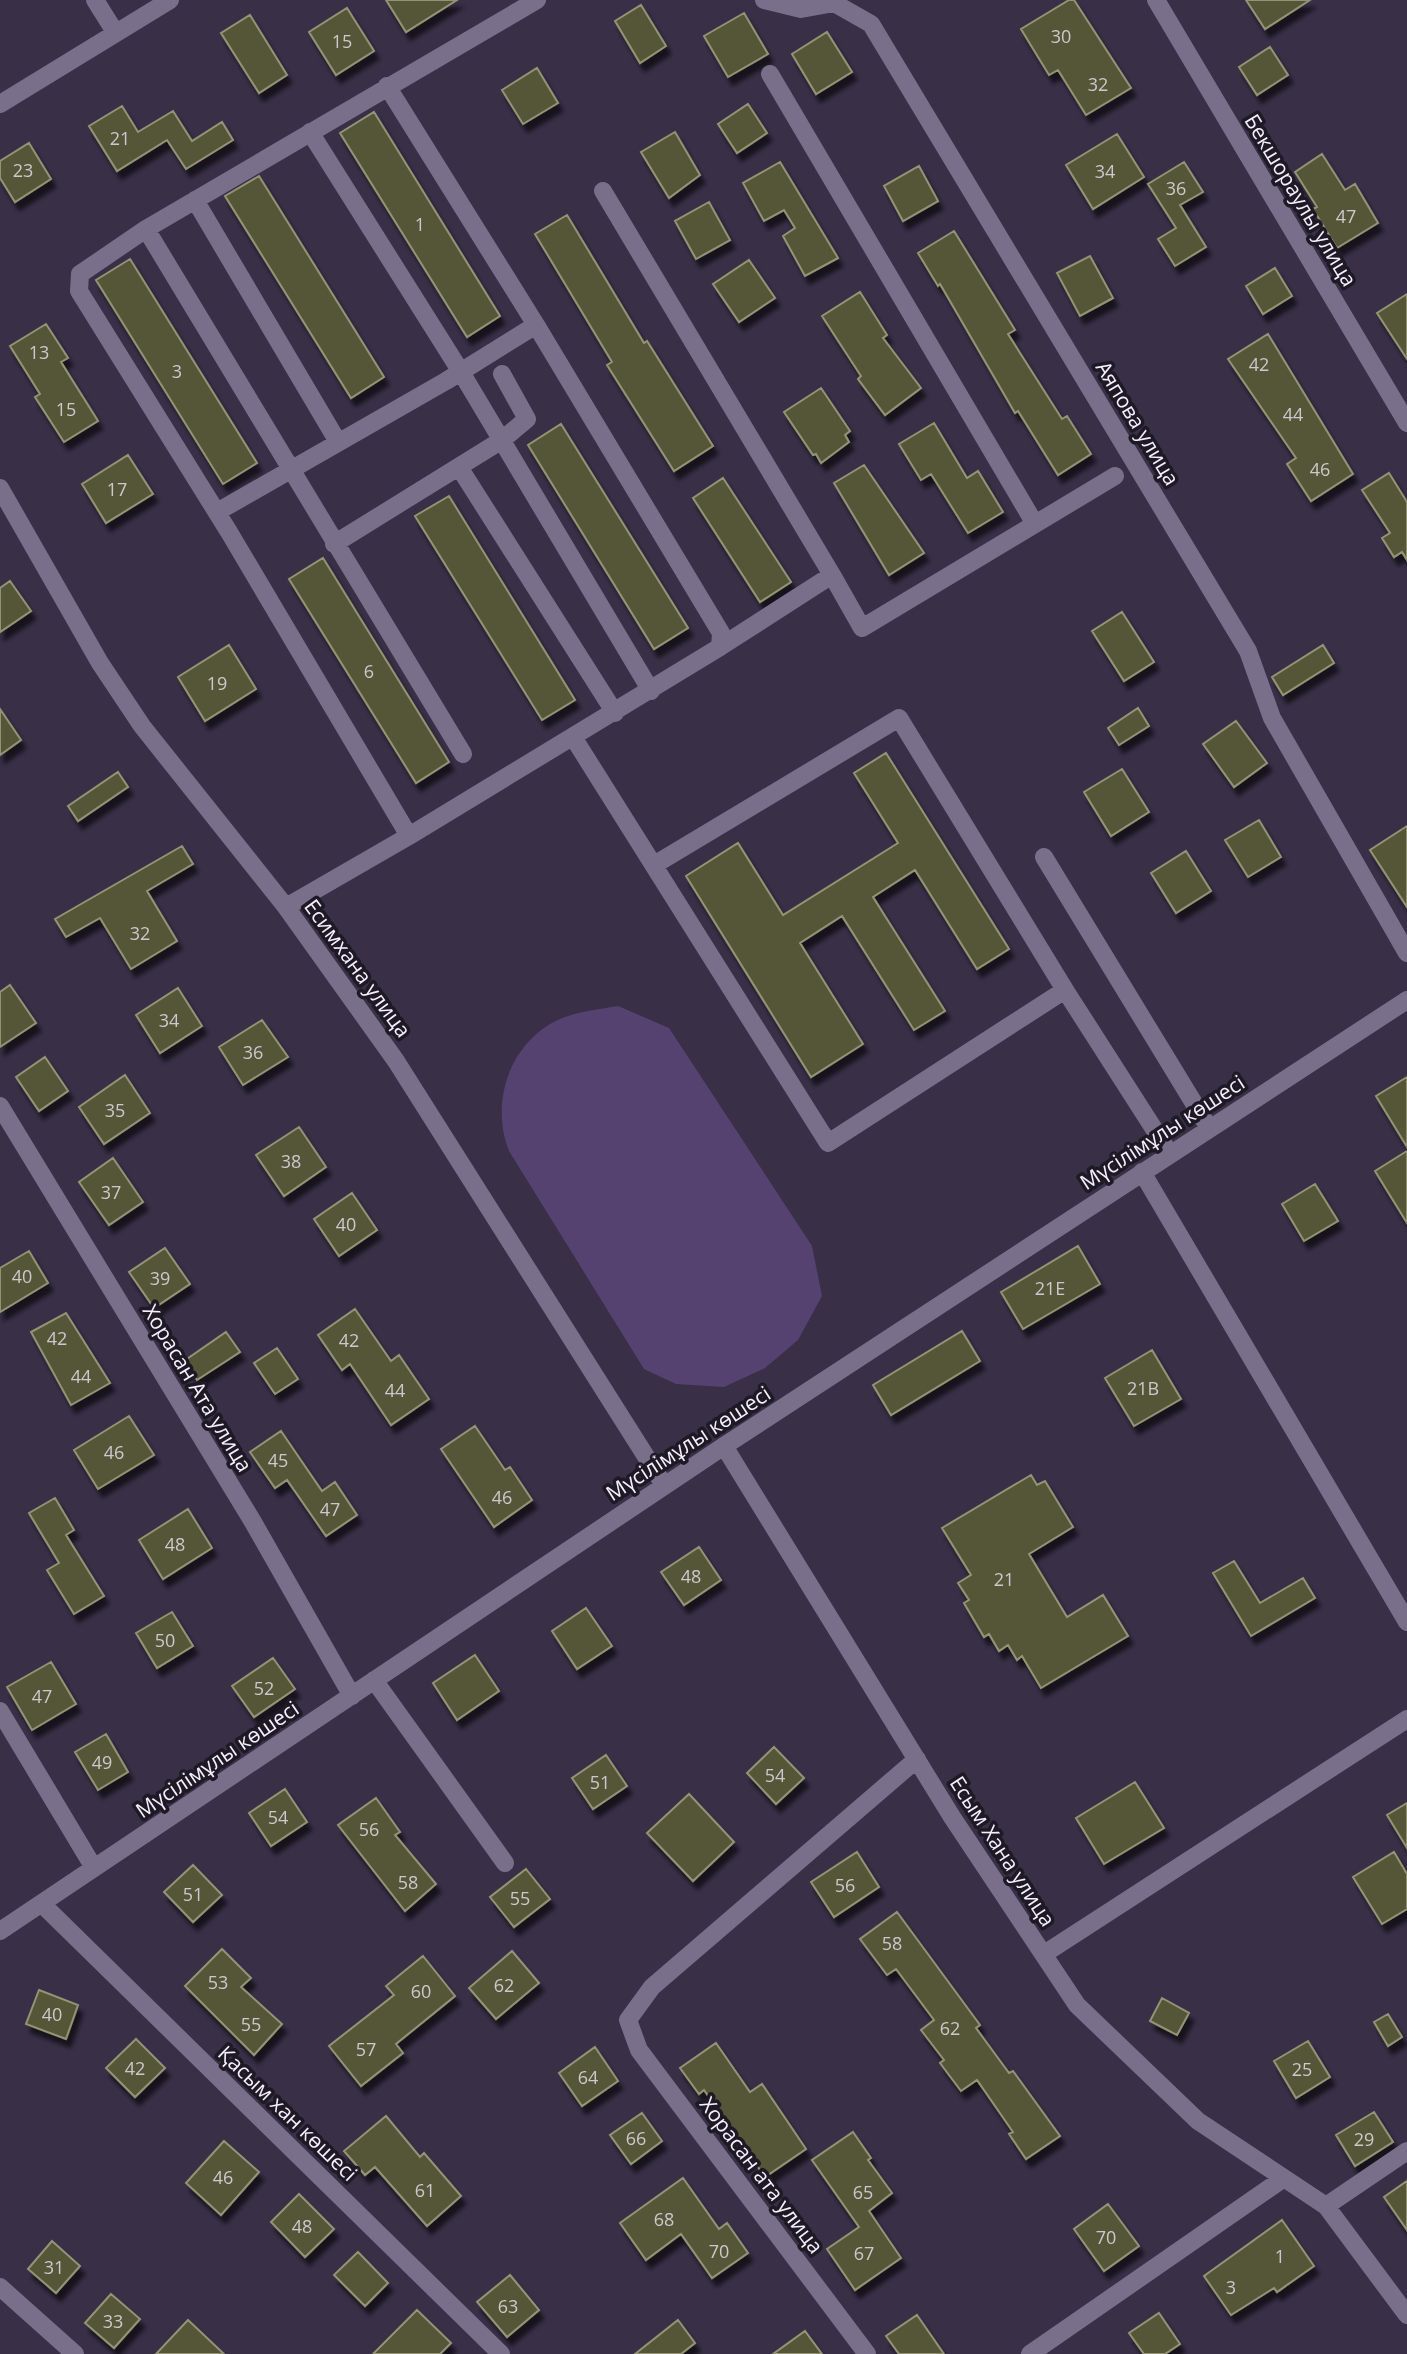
<svg xmlns="http://www.w3.org/2000/svg" width="1407" height="2354" viewBox="0 0 1407 2354" font-family="'Open Sans',sans-serif">
	<style>
		.green { fill: #554270 }
		.building { fill: #555437; stroke: #949374; stroke-width: 2; filter: url(#shadow) }
		.lines { fill: none; stroke-linecap: round; stroke-linejoin: round }
		.minor { stroke: #7a6f8b; stroke-width: 18 }
		.labels { text-anchor: middle; dominant-baseline: central; stroke-width: 7; stroke-linejoin: round; paint-order: stroke }
		.number-label { font-size: 18px; fill: #cdc8cd }
		.street-label { font-size: 21px; fill: #f5efff; stroke: #1e1a25 }
	</style>
	<defs>
		<filter id="shadow"><feDropShadow dx="4.5" dy="8" stdDeviation="2" flood-color="#0009"/></filter>
	</defs>
	<rect width="100%" height="100%" fill="#392f47"/>
	<path class="green" d="M618 1006 669 1028 812 1246 822 1296 798 1340 765 1368 724 1387 676 1384 644 1369 509 1151C489 1101 511 1037 565 1017 581 1011 601 1009 618 1006Z"/>
	<path class="building" d="M386 0H457L406 32Z
		M1069 0H1074L1131 88 1086 115 1058 70 1049 75 1021 29Z
		M1246 0H1310L1265 29Z
		M641 5 666 46 640 63 615 21Z
		M347 8 374 51 336 75 309 32Z
		M744 13 768 54 728 77 704 36Z
		M250 15 287 75 259 93 221 33Z
		M827 32 852 72 816 94 792 54Z
		M1270 47 1288 75 1257 95 1239 67Z
		M537 68 558 103 523 124 502 90Z
		M748 104 767 133 737 153 718 124Z
		M122 106 138 132 173 111 192 141 222 122 233 140 186 169 167 140 117 171 89 126Z
		M374 112 500 316 467 337 340 133Z
		M675 132 700 175 669 198 641 152Z
		M1117 134 1144 177 1093 209 1066 165Z
		M29 143 51 179 15 202 0 178V161Z
		M1322 154 1345 190 1355 184 1378 223 1337 248 1313 209 1317 207 1295 172Z
		M780 162 838 258 805 276 783 236 795 228 784 210 764 221 743 183Z
		M1184 162 1203 192 1180 205 1206 247 1175 266 1158 239 1176 228 1148 184Z
		M919 166 938 201 903 221 884 186Z
		M259 176 384 377 351 398 225 196Z
		M709 202 730 240 696 259 675 221Z
		M567 215 644 343 647 341 713 446 674 471 607 365 612 362 535 234Z
		M954 231 1015 330 1008 334 1062 419 1067 416 1091 454 1058 475 1018 411 1015 413 940 284 938 286 918 253Z
		M1090 256 1113 298 1080 316 1057 273Z
		M130 259 257 463 223 484 96 280Z
		M749 260 775 298 739 322 713 284Z
		M1275 268 1292 296 1263 314 1246 286Z
		M860 292 887 335 883 338 921 388 885 415 858 379 861 376 822 316Z
		M1407 294V359L1377 313Z
		M46 324 68 358 61 362 98 421 64 442 35 397 40 394 10 346Z
		M1268 334 1353 474 1311 501 1287 464 1296 458 1228 359Z
		M821 388 850 431 845 435 849 442 821 463 816 454 813 455 784 412Z
		M934 423 967 478 978 471 1003 512 968 533 931 474 921 480 899 444Z
		M561 424 688 628 654 649 528 445Z
		M128 455 153 494 106 523 82 484Z
		M864 465 924 553 889 575 834 483Z
		M1389 473 1407 502V560L1402 552 1394 557 1382 538 1390 533 1362 490Z
		M723 478 791 582 760 602 693 498Z
		M449 496 575 700 542 720 415 516Z
		M323 558 449 762 416 783 289 579Z
		M10 581 31 611 0 632V588Z
		M1122 612 1154 662 1124 681 1092 631Z
		M229 645 256 689 205 721 178 677Z
		M1323 645 1334 663 1283 695 1272 677Z
		M1138 708 1149 726 1119 745 1108 728Z
		M0 709 21 740 0 755Z
		M1236 721 1267 763 1234 787 1203 744Z
		M886 753 1009 949 977 969 915 870 873 897 945 1011 914 1030 842 916 800 943 863 1044 811 1077 686 876 738 843 783 915 898 843 854 773Z
		M1122 769 1149 812 1111 836 1084 792Z
		M118 772 128 787 78 821 68 806Z
		M1259 820 1281 857 1248 877 1225 840Z
		M1407 826V907L1370 850Z
		M182 846 193 864 147 891 177 941 131 969 100 918 66 937 55 919Z
		M1186 851 1211 891 1176 913 1151 873Z
		M10 985 36 1023 0 1047V992Z
		M178 988 202 1026 160 1053 136 1015Z
		M262 1020 288 1057 243 1085 219 1047Z
		M45 1057 68 1091 39 1111 16 1077Z
		M125 1075 150 1113 104 1144 79 1107Z
		M1407 1077V1147L1376 1096Z
		M299 1127 326 1167 284 1196 256 1155Z
		M1407 1151V1223L1375 1171Z
		M113 1158 143 1202 109 1225 79 1182Z
		M1315 1184 1338 1221 1304 1241 1282 1204Z
		M352 1193 377 1230 339 1256 314 1219Z
		M1078 1246 1100 1284 1023 1329 1001 1292Z
		M165 1248 190 1284 154 1308 129 1272Z
		M29 1251 48 1283 0 1312V1268Z
		M355 1309 391 1361 399 1355 429 1399 391 1425 350 1364 342 1370 318 1335Z
		M66 1313 110 1383 71 1405 31 1332Z
		M962 1331 980 1361 891 1415 873 1385Z
		M226 1332 240 1352 197 1380 184 1361Z
		M277 1348 298 1379 275 1394 254 1363Z
		M1152 1350 1181 1399 1134 1426 1105 1378Z
		M129 1416 154 1455 98 1489 74 1450Z
		M475 1426 505 1470 510 1467 532 1500 494 1527 441 1449Z
		M281 1431 322 1491 335 1482 357 1515 326 1536 287 1480 275 1488 250 1452Z
		M1031 1475 1037 1485 1045 1481 1073 1527 1029 1554 1067 1617 1103 1595 1128 1636 1041 1688 1022 1656 1017 1660 1008 1645 999 1651 989 1634 984 1637 964 1603 969 1600 958 1583 971 1575 942 1528Z
		M55 1498 74 1530 66 1535 104 1596 74 1614 47 1570 59 1563 29 1513Z
		M188 1509 212 1548 163 1579 139 1540Z
		M699 1547 721 1580 684 1605 661 1572Z
		M1234 1561 1260 1603 1303 1578 1315 1598 1251 1636 1213 1573Z
		M586 1608 612 1646 577 1669 552 1631Z
		M172 1612 193 1646 157 1668 136 1633Z
		M475 1655 499 1691 457 1720 433 1683Z
		M273 1658 295 1689 254 1717 232 1686Z
		M51 1662 76 1704 32 1730 7 1687Z
		M106 1734 128 1772 98 1790 75 1752Z
		M774 1747 804 1778 776 1804 747 1773Z
		M606 1755 627 1786 593 1809 572 1778Z
		M1135 1782 1164 1828 1104 1864 1076 1818Z
		M285 1789 307 1822 271 1846 249 1813Z
		M689 1794 734 1842 693 1881 647 1833Z
		M376 1798 400 1832 395 1835 436 1884 405 1911 338 1825Z
		M1407 1803V1848L1387 1815Z
		M857 1852 879 1887 834 1917 811 1882Z
		M1394 1852 1407 1874V1909L1382 1924 1353 1877Z
		M193 1865 222 1895 193 1922 164 1892Z
		M526 1869 550 1899 514 1927 490 1897Z
		M897 1912 980 2025 976 2028 1009 2073 1013 2071 1060 2136 1026 2159 1009 2134 1013 2132 977 2080 961 2091 940 2063 944 2060 921 2030 934 2020 896 1969 887 1975 860 1939Z
		M222 1949 251 1978 241 1987 282 2024 254 2055 185 1986Z
		M512 1951 539 1983 496 2019 469 1988Z
		M423 1956 455 1996 396 2044 403 2053 361 2086 329 2046 394 1995 386 1986Z
		M39 1990 78 2005 66 2039 26 2024Z
		M1162 1998 1189 2013 1177 2035 1150 2021Z
		M1388 2014 1402 2037 1388 2046 1374 2022Z
		M136 2039 165 2068 135 2097 106 2068Z
		M1308 2041 1330 2077 1296 2098 1274 2061Z
		M716 2043 750 2092 762 2084 806 2149 765 2177 704 2090 699 2094 680 2068Z
		M595 2047 618 2081 582 2106 559 2073Z
		M1374 2112 1393 2142 1355 2166 1336 2135Z
		M642 2113 662 2141 631 2164 610 2135Z
		M386 2116 420 2157 424 2153 461 2196 427 2226 375 2167 365 2175 344 2151Z
		M853 2132 871 2158 868 2160 892 2193 869 2211 901 2258 855 2290 827 2249 859 2227 812 2160Z
		M224 2141 259 2172 221 2215 186 2183Z
		M683 2178 719 2229 727 2223 748 2253 712 2278 681 2234 646 2260 620 2223Z
		M1407 2181V2230L1384 2197Z
		M299 2194 334 2229 305 2257 271 2222Z
		M1108 2204 1139 2246 1104 2271 1074 2229Z
		M1282 2220 1314 2266 1277 2292 1274 2288 1231 2315 1204 2276Z
		M52 2241 80 2266 56 2293 28 2269Z
		M358 2252 388 2283 365 2306 334 2275Z
		M510 2275 539 2310 507 2337 477 2302Z
		M111 2294 140 2319 114 2348 85 2323Z
		M417 2310 451 2343 440 2354H373Z
		M1159 2313 1180 2344 1165 2354H1144L1129 2333Z
		M917 2315 944 2354H899L886 2336Z
		M188 2320 224 2354H156Z
		M678 2320 695 2343 681 2354H635Z
		M805 2331 822 2354H773Z"/>
	<g class="lines">
		<path class="minor" d="M95 0 115 32
			M764 0 801 9 834 3 871 24 1248 651 1272 718 1407 953
			M1156 0 1407 423
			M770 74 1035 524
			M0 104 170 0
			M310 132 461 372 651 691
			M603 191 832 575
			M195 200 338 442
			M146 229 463 754
			M459 467 615 713
			M0 488 100 663 142 726 286 907 396 1061 664 1485
			M217 512 446 381 536 325 387 86
			M334 544 502 440 527 419 502 374
			M720 647 832 575 862 628 1115 476
			M573 737 828 1143 1065 990 899 718 654 865
			M409 836 720 647 721 633 536 325
			M1044 857 1209 1128
			M286 907 409 836 229 532 79 291 80 274 146 229 537 0
			M1065 990 1170 1154
			M0 1106 253 1522 352 1696
			M1142 1172 1407 1622
			M724 1446 952 1817 1077 2005 1198 2121 1326 2206 1407 2315
			M374 1680 505 1863
			M0 1711 94 1868
			M42 1904 501 2354
			M0 1931 724 1446 1407 1000
			M1044 1954 1407 1719
			M1326 2206 1407 2151
			M0 2287 75 2354
			M867 2354 639 2050 628 2020 652 1987 917 1759
			M1030 2354 1284 2178"/>
	</g>
	<g class="labels">
		<g class="number-label">
			<text x="1061" y="36">30</text>
			<text x="342" y="41">15</text>
			<text x="1098" y="84">32</text>
			<text x="120" y="138">21</text>
			<text x="23" y="170">23</text>
			<text x="1105" y="171">34</text>
			<text x="1176" y="188">36</text>
			<text x="1346" y="216">47</text>
			<text x="420" y="224">1</text>
			<text x="39" y="352">13</text>
			<text x="1259" y="364">42</text>
			<text x="177" y="371">3</text>
			<text x="66" y="409">15</text>
			<text x="1293" y="414">44</text>
			<text x="1320" y="469">46</text>
			<text x="117" y="489">17</text>
			<text x="369" y="671">6</text>
			<text x="217" y="683">19</text>
			<text x="140" y="933">32</text>
			<text x="169" y="1020">34</text>
			<text x="253" y="1052">36</text>
			<text x="115" y="1110">35</text>
			<text x="291" y="1161">38</text>
			<text x="111" y="1192">37</text>
			<text x="346" y="1224">40</text>
			<text x="22" y="1276">40</text>
			<text x="160" y="1278">39</text>
			<text x="1050" y="1288">21Е</text>
			<text x="57" y="1338">42</text>
			<text x="349" y="1340">42</text>
			<text x="81" y="1376">44</text>
			<text x="1143" y="1388">21В</text>
			<text x="395" y="1390">44</text>
			<text x="114" y="1452">46</text>
			<text x="278" y="1460">45</text>
			<text x="502" y="1497">46</text>
			<text x="330" y="1509">47</text>
			<text x="175" y="1544">48</text>
			<text x="691" y="1576">48</text>
			<text x="1004" y="1579">21</text>
			<text x="165" y="1640">50</text>
			<text x="264" y="1688">52</text>
			<text x="42" y="1696">47</text>
			<text x="102" y="1762">49</text>
			<text x="775" y="1775">54</text>
			<text x="600" y="1782">51</text>
			<text x="278" y="1817">54</text>
			<text x="369" y="1829">56</text>
			<text x="408" y="1882">58</text>
			<text x="845" y="1885">56</text>
			<text x="193" y="1894">51</text>
			<text x="520" y="1898">55</text>
			<text x="892" y="1943">58</text>
			<text x="218" y="1982">53</text>
			<text x="504" y="1985">62</text>
			<text x="421" y="1991">60</text>
			<text x="52" y="2014">40</text>
			<text x="251" y="2024">55</text>
			<text x="950" y="2028">62</text>
			<text x="366" y="2049">57</text>
			<text x="135" y="2068">42</text>
			<text x="1302" y="2069">25</text>
			<text x="588" y="2077">64</text>
			<text x="636" y="2138">66</text>
			<text x="1364" y="2139">29</text>
			<text x="223" y="2177">46</text>
			<text x="425" y="2190">61</text>
			<text x="863" y="2192">65</text>
			<text x="664" y="2219">68</text>
			<text x="302" y="2226">48</text>
			<text x="1106" y="2237">70</text>
			<text x="719" y="2251">70</text>
			<text x="864" y="2253">67</text>
			<text x="1280" y="2256">1</text>
			<text x="54" y="2267">31</text>
			<text x="1231" y="2287">3</text>
			<text x="508" y="2306">63</text>
			<text x="113" y="2321">33</text>
		</g>
		<g class="street-label">
			<text transform="translate(1301 200) rotate(59)">Бекшораулы улица</text>
			<text transform="translate(1138 423) rotate(59)">Аяпова улица</text>
			<text transform="translate(358 968) rotate(54)">Есимхана улица</text>
			<text transform="translate(1162 1132) rotate(-33)">Мүсілімұлы көшесі</text>
			<text transform="translate(198 1388) rotate(59)">Хорасан Ата улица</text>
			<text transform="translate(688 1443) rotate(-33)">Мүсілімұлы көшесі</text>
			<text transform="translate(217 1759) rotate(-34)">Мүсілімұлы көшесі</text>
			<text transform="translate(1003 1851) rotate(57)">Есым Хана улица</text>
			<text transform="translate(288 2113) rotate(44)">Қасым хан көшесі</text>
			<text transform="translate(762 2175) rotate(53)">Хорасан ата улица</text>
		</g>
	</g>
</svg>
